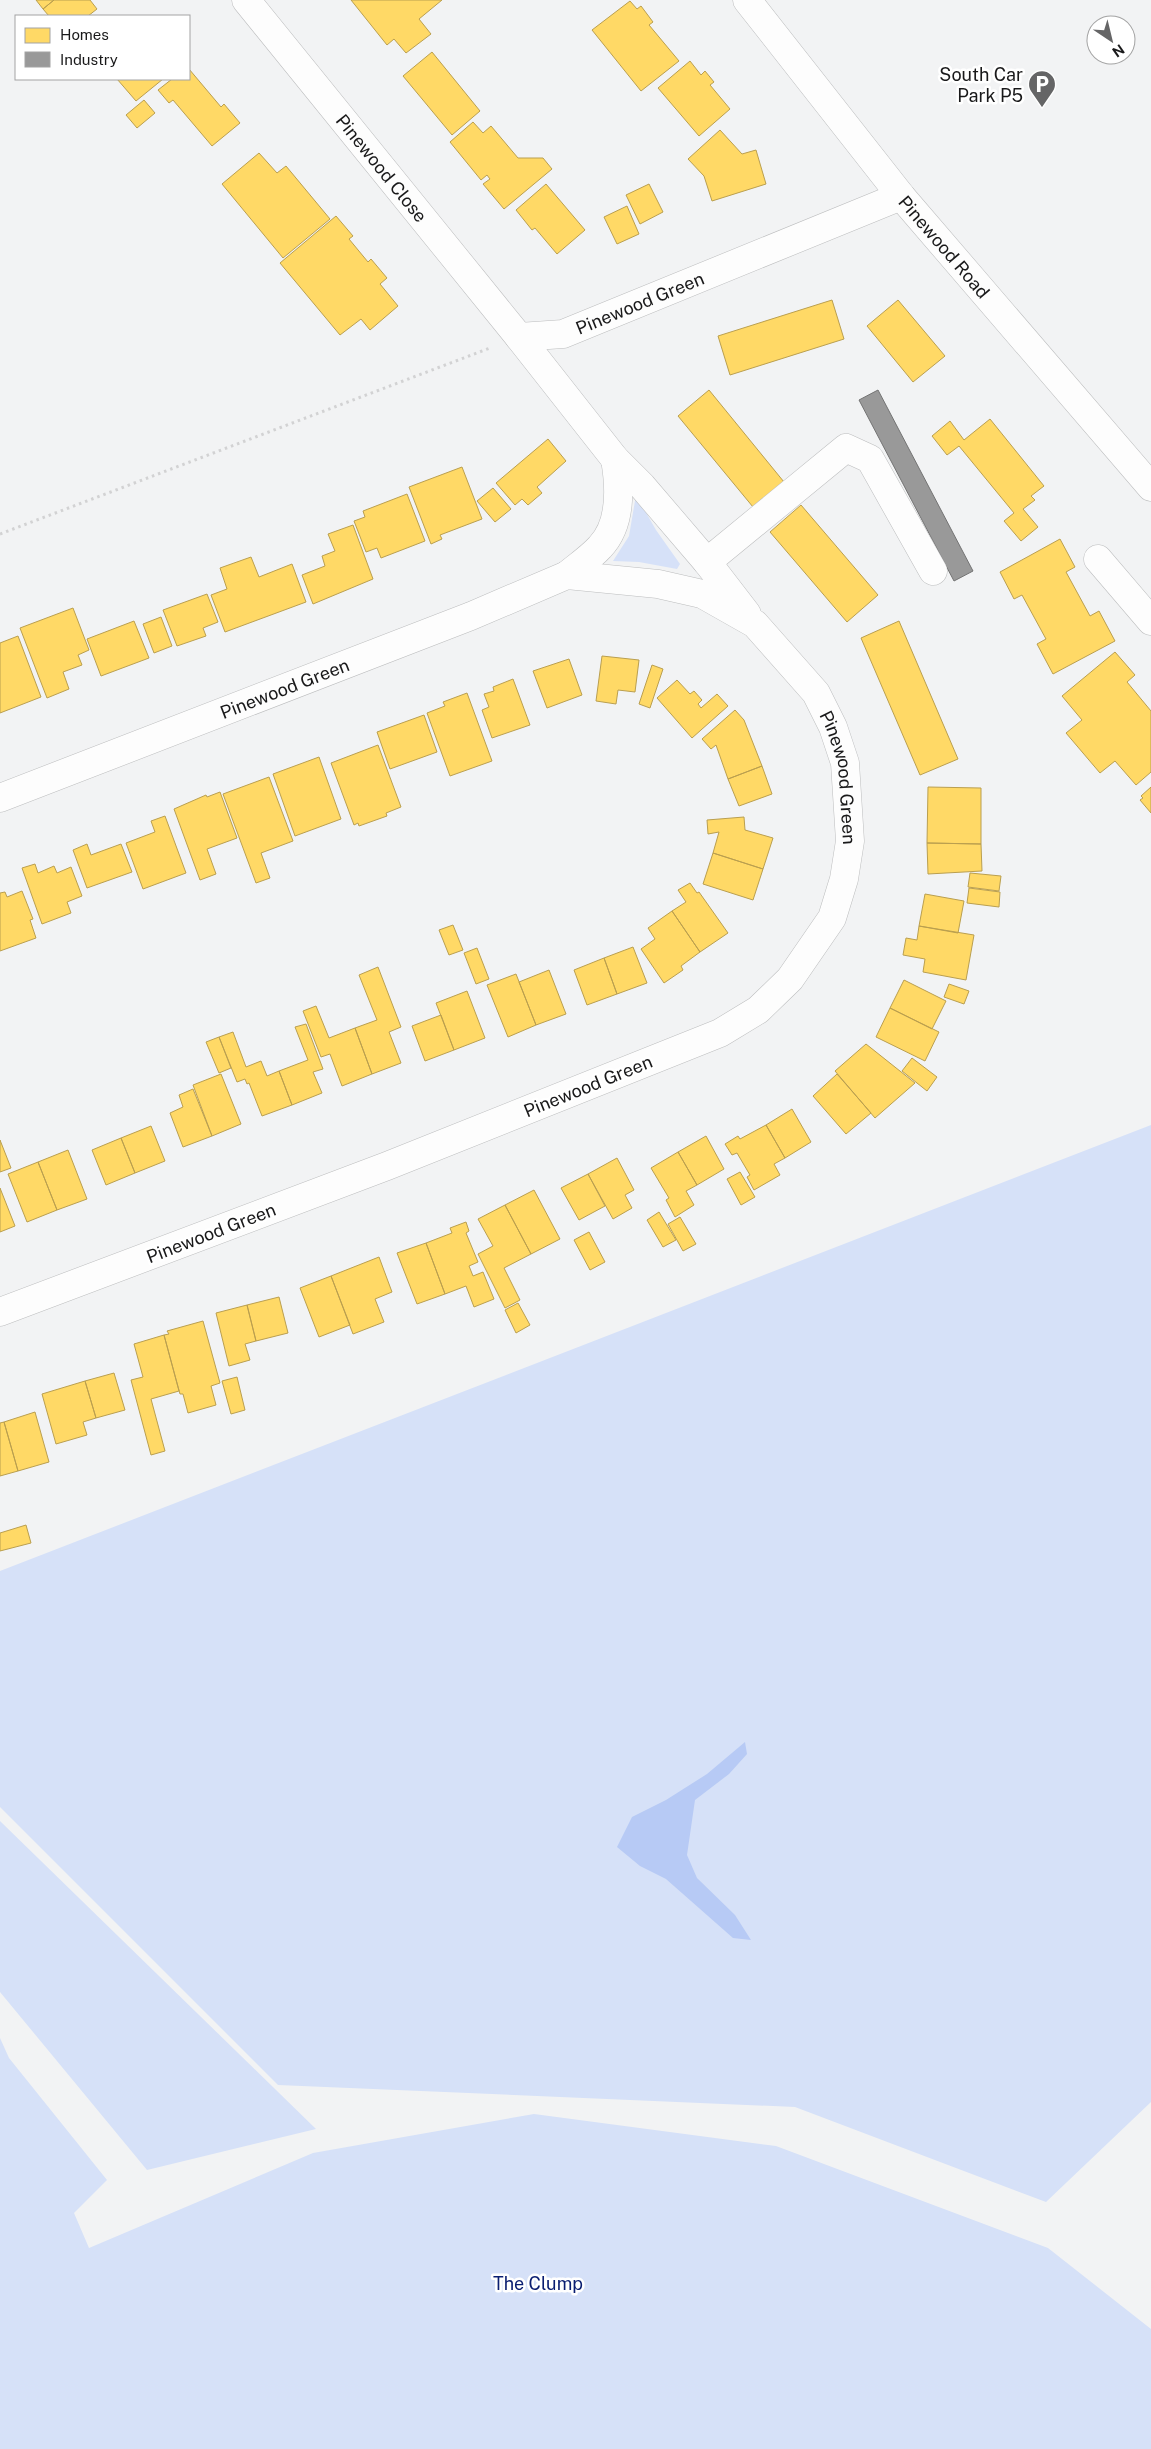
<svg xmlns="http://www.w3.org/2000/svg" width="1151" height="2449" viewBox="0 0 1151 2449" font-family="'Public Sans',sans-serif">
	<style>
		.green { fill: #d6e1f8 }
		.water { fill: #b7caf5 }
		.homes { fill: #ffd966; stroke: #ba9f4f }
		.industry { fill: #999; stroke: #737373 }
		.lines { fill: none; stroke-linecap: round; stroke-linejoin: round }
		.minor-casing { stroke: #bcbdbe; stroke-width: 29 }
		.path { stroke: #d2d2d3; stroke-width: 3; stroke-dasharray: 2.5 4; stroke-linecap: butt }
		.minor { stroke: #fdfdfd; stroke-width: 28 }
		.labels { text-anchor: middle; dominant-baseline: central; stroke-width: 5; stroke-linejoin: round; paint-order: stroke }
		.poi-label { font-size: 18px; fill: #19191a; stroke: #fff; text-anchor: end }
		.street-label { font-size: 18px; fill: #19191a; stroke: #fff }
		.park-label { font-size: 18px; fill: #091d71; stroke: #fff }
	</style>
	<rect width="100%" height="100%" fill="#f2f3f4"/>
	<path class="green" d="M636 495 656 530 680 564 677 569 639 562 613 561 629 536Z
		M1151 1125V2102L1046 2202 795 2107 278 2085 0 1807V1571Z
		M0 1821 316 2129 147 2170 0 1992Z
		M0 2038 9 2058 107 2180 74 2213 89 2248 313 2153 534 2114 776 2146 1048 2248 1151 2329V2449H0Z"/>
	<path class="water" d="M745 1742 747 1754 729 1774 695 1800 687 1855 697 1878 735 1915 751 1940 733 1938 666 1879 640 1866 617 1847 632 1817 666 1800 707 1774Z"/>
	<path class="homes" d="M36 0H54L43 9Z
		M54 0H90L97 9 88 16H49L43 9Z
		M351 0H442L419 19 431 34 406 53 394 39 387 45Z
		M630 1 637 9 641 6 653 22 649 25 679 61 641 91 592 30Z
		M432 52 480 111 452 135 403 76Z
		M690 61 701 75 705 71 714 82 710 85 730 109 699 136 658 88Z
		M189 69 221 107 224 104 240 123 212 146 173 100 169 103 158 90 172 79H189Z
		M117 79H163L136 101Z
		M144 100 155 113 137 128 126 115Z
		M473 122 483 133 491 126 518 158H543L552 169 504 209 483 184 490 179 487 175 481 180 450 142Z
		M720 130 742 154 756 150 766 184 712 201 704 176 688 159Z
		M259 153 277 173 286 166 330 219 283 258 222 184Z
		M546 184 585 230 557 254 535 228 532 230 516 210Z
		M649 184 663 212 640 224 626 195Z
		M627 206 639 234 617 244 604 217Z
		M336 216 353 236 349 239 368 262 371 259 387 278 380 284 398 306 370 330 361 319 340 335 280 263Z
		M832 300 844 339 730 375 718 336Z
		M898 300 945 356 913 382 867 326Z
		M709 390 784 482 753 507 678 416Z
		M990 419 1044 486 1031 496 1035 500 1023 509 1038 527 1021 541 1004 521 1014 513 959 446 947 455 932 436 950 421 964 440Z
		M548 439 566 461 537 487 542 493 528 505 522 499 515 505 496 483Z
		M462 467 482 519 440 535 442 539 431 544 409 487Z
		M493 488 511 509 495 522 477 501Z
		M407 494 425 541 381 558 377 548 366 552 354 521 365 517 363 511Z
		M801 505 878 595 847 622 770 532Z
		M353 525 373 579 313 604 302 575 325 566 322 556 335 551 328 534Z
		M1060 539 1075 567 1066 572 1090 616 1099 611 1115 641 1053 674 1037 644 1046 639 1022 595 1014 599 1000 572Z
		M251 557 259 577 292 564 306 602 225 632 211 595 227 589 220 568Z
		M207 594 218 622 203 628 206 636 177 646 163 610Z
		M73 608 89 650 78 655 82 665 63 672 69 689 47 698 20 628Z
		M161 617 172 646 154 653 143 624Z
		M134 621 149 658 101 676 87 639Z
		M899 621 958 759 920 775 861 638Z
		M18 636 41 697 0 713V643Z
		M1115 652 1135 675 1127 682 1151 711V772L1136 785 1115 761 1100 773 1066 733 1082 720 1062 696Z
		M602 656 639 660 635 692 618 690 616 704 596 701Z
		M569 659 582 695 547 708 533 671Z
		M652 665 663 669 650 708 639 704Z
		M513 679 530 725 492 738 482 710 489 707 484 694 494 691 493 687Z
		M677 680 690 694 694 691 702 700 698 704 701 708 717 694 728 706 692 738 657 698Z
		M467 693 492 761 450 776 427 713 445 706 443 702Z
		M735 710 744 720 762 766 728 779 716 745 711 749 702 739Z
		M424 715 437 752 390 769 377 732Z
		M378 745 401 807 386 813 387 816 359 826 358 823 354 825 331 763Z
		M319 757 341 819 295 836 273 774Z
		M762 766 772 794 739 806 728 779Z
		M269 777 293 841 261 853 270 878 256 883 223 794Z
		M928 787 981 788V844L927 843Z
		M1151 787V813L1140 800 1143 798 1141 796Z
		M220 792 237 838 207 849 216 874 200 880 174 809 206 795 207 797Z
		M165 816 186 873 143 889 126 843 155 832 151 821Z
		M744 817 745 830 773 838 763 869 713 853 719 832 708 834 707 820Z
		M927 843 981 844 982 871 928 874Z
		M87 844 91 855 121 844 132 872 87 888 73 850Z
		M713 853 763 869 753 900 703 884Z
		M35 864 38 873 54 866 57 873 71 867 82 896 67 902 71 913 42 924 22 868Z
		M970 873 1001 876 999 891 968 887Z
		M690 883 697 893 699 892 728 933 700 952 672 911 686 902 678 890Z
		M969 888 1000 892 999 907 967 903Z
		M22 891 33 919 30 920 36 938 0 951V893L5 892 7 897Z
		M925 894 964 901 958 933 919 926Z
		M672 911 700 952 681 966 683 970 664 983 641 949 655 939 648 928Z
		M453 925 463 950 449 955 439 930Z
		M919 926 974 935 966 980 923 972 925 959 903 955 906 938 917 940Z
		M633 947 647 983 617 994 604 958Z
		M477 948 489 979 476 984 464 953Z
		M604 958 617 994 587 1005 574 970Z
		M378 967 401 1027 389 1032 401 1063 372 1074 355 1028 377 1020 359 975Z
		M549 970 566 1014 536 1025 519 982Z
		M516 974 536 1025 508 1037 487 985Z
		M904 980 946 1001 932 1029 890 1008Z
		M949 984 969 991 964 1004 944 997Z
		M467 991 485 1038 454 1050 436 1003Z
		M316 1006 329 1038 355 1028 372 1074 342 1086 330 1054 321 1057 303 1011Z
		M890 1008 939 1032 925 1061 876 1037Z
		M441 1015 454 1050 425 1061 412 1026Z
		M306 1024 323 1069 313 1072 322 1093 292 1105 279 1071 308 1060 295 1027Z
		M233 1032 246 1067 261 1061 267 1076 279 1071 292 1105 262 1116 249 1083 247 1084 245 1079 237 1082 219 1037Z
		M219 1037 231 1068 219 1073 206 1042Z
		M866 1044 915 1083 875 1118 835 1071Z
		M912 1058 937 1077 927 1091 902 1071Z
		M221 1074 241 1124 212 1136 193 1085Z
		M837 1074 871 1113 846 1134 813 1096Z
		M193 1089 212 1136 183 1147 170 1113 183 1107 179 1095Z
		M792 1109 811 1142 785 1158 766 1125Z
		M766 1125 785 1158 774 1164 780 1175 754 1190 747 1177 750 1175 737 1153 732 1155 725 1144 738 1136 740 1139Z
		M151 1126 165 1161 135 1173 121 1138Z
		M706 1136 724 1169 697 1185 678 1152Z
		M121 1138 135 1173 106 1185 92 1150Z
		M0 1140 11 1168 0 1172Z
		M68 1150 87 1199 57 1210 38 1162Z
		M678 1152 697 1185 686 1191 694 1205 675 1217 666 1200 669 1198 651 1168Z
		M617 1158 634 1190 625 1195 632 1208 613 1219 588 1174Z
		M38 1162 57 1210 27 1222 8 1174Z
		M740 1172 755 1197 741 1205 727 1179Z
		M588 1174 605 1206 579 1220 561 1188Z
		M0 1188 15 1226 0 1232Z
		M534 1190 560 1239 531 1254 505 1205Z
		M505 1205 531 1254 504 1268 520 1300 505 1308 478 1254 493 1246 478 1219Z
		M659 1212 676 1240 663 1247 647 1220Z
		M680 1217 696 1244 683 1251 668 1224Z
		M466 1222 469 1231 466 1233 478 1262 469 1266 473 1276 483 1272 494 1299 474 1307 466 1286 445 1294 426 1243 452 1233 450 1228Z
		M589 1232 605 1262 590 1270 574 1240Z
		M426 1243 445 1294 417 1304 397 1253Z
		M379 1257 392 1292 375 1299 384 1322 353 1334 331 1276Z
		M331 1276 350 1325 319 1337 300 1288Z
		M279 1297 288 1333 256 1341 247 1305Z
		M518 1303 530 1325 516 1333 505 1310Z
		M247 1305 256 1341 245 1344 250 1360 229 1366 216 1313Z
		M203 1321 220 1383 211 1386 216 1405 188 1413 183 1394H180L164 1335 169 1334 167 1331Z
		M164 1335 179 1391 151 1399 165 1451 151 1455 131 1380 143 1377 134 1344Z
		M114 1373 125 1410 96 1418 85 1381Z
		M237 1377 245 1410 231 1414 222 1381Z
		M85 1381 96 1418 83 1422 87 1435 56 1444 42 1394Z
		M35 1412 49 1462 18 1471 4 1422Z
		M4 1422 18 1471 0 1476V1423Z
		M26 1525 31 1543 0 1551V1533Z"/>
	<path class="industry" d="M878 390 973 571 954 581 859 400Z"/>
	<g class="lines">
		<g class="minor-casing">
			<g id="minor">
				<path id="s1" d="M246 0 519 337"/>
				<path id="s2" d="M747 0 901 196 1151 487"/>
				<path d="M1098 559 1151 621"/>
				<path d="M707 562 846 448 870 459 933 571"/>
				<path d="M567 575C578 566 591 557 600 547 622 524 620 488 615 459"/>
				<path id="s3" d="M747 614 707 562 642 486 615 459 519 337 563 334 901 196"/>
				<path id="s4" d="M0 798 471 616 567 575 658 584 702 594 755 624 816 693 833 727 845 763 850 841 844 879 832 918 790 979 758 1010 720 1033 387 1166 0 1312"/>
			</g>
		</g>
		<path class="path" d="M0 534 490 348"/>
		<use href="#minor" class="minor"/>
	</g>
	<defs>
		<g id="parking-pin" transform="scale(1.4375)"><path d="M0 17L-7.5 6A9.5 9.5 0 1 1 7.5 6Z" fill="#656566" stroke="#fff"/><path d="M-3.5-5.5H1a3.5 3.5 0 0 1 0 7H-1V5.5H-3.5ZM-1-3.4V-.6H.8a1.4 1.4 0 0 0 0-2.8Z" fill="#fff"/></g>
	</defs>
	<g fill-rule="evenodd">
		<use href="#parking-pin" x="1042" y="84"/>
	</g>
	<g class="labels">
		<g class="poi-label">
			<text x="1023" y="74">South Car<tspan x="1023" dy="21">Park P5</tspan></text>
		</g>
		<g class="street-label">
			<text stroke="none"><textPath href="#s1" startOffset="216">Pinewood Close</textPath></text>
			<text stroke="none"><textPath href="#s2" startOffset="316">Pinewood Road</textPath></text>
			<text stroke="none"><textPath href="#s3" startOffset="486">Pinewood Green</textPath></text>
			<text stroke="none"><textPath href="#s4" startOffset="305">Pinewood Green</textPath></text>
			<text stroke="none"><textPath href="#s4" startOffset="988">Pinewood Green</textPath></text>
			<text transform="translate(588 1086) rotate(-22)">Pinewood Green</text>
			<text transform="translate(211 1233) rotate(-21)">Pinewood Green</text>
		</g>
		<g class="park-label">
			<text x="538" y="2283">The Clump</text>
		</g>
	</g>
	<rect x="15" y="15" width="175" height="65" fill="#ffffff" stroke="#a3a3a3"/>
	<rect x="25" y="28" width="25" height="15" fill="#ffd966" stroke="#a3a3a3"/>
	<text x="60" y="40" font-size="15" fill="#19191a">Homes</text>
	<rect x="25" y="52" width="25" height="15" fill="#999999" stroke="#a3a3a3"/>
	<text x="60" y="65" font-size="15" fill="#19191a">Industry</text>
	<g transform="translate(1111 40) rotate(145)"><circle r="24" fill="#ffffff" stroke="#a3a3a3"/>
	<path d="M0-4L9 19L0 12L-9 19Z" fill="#656566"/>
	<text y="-8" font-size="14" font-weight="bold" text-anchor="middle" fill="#19191a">N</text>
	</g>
</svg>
